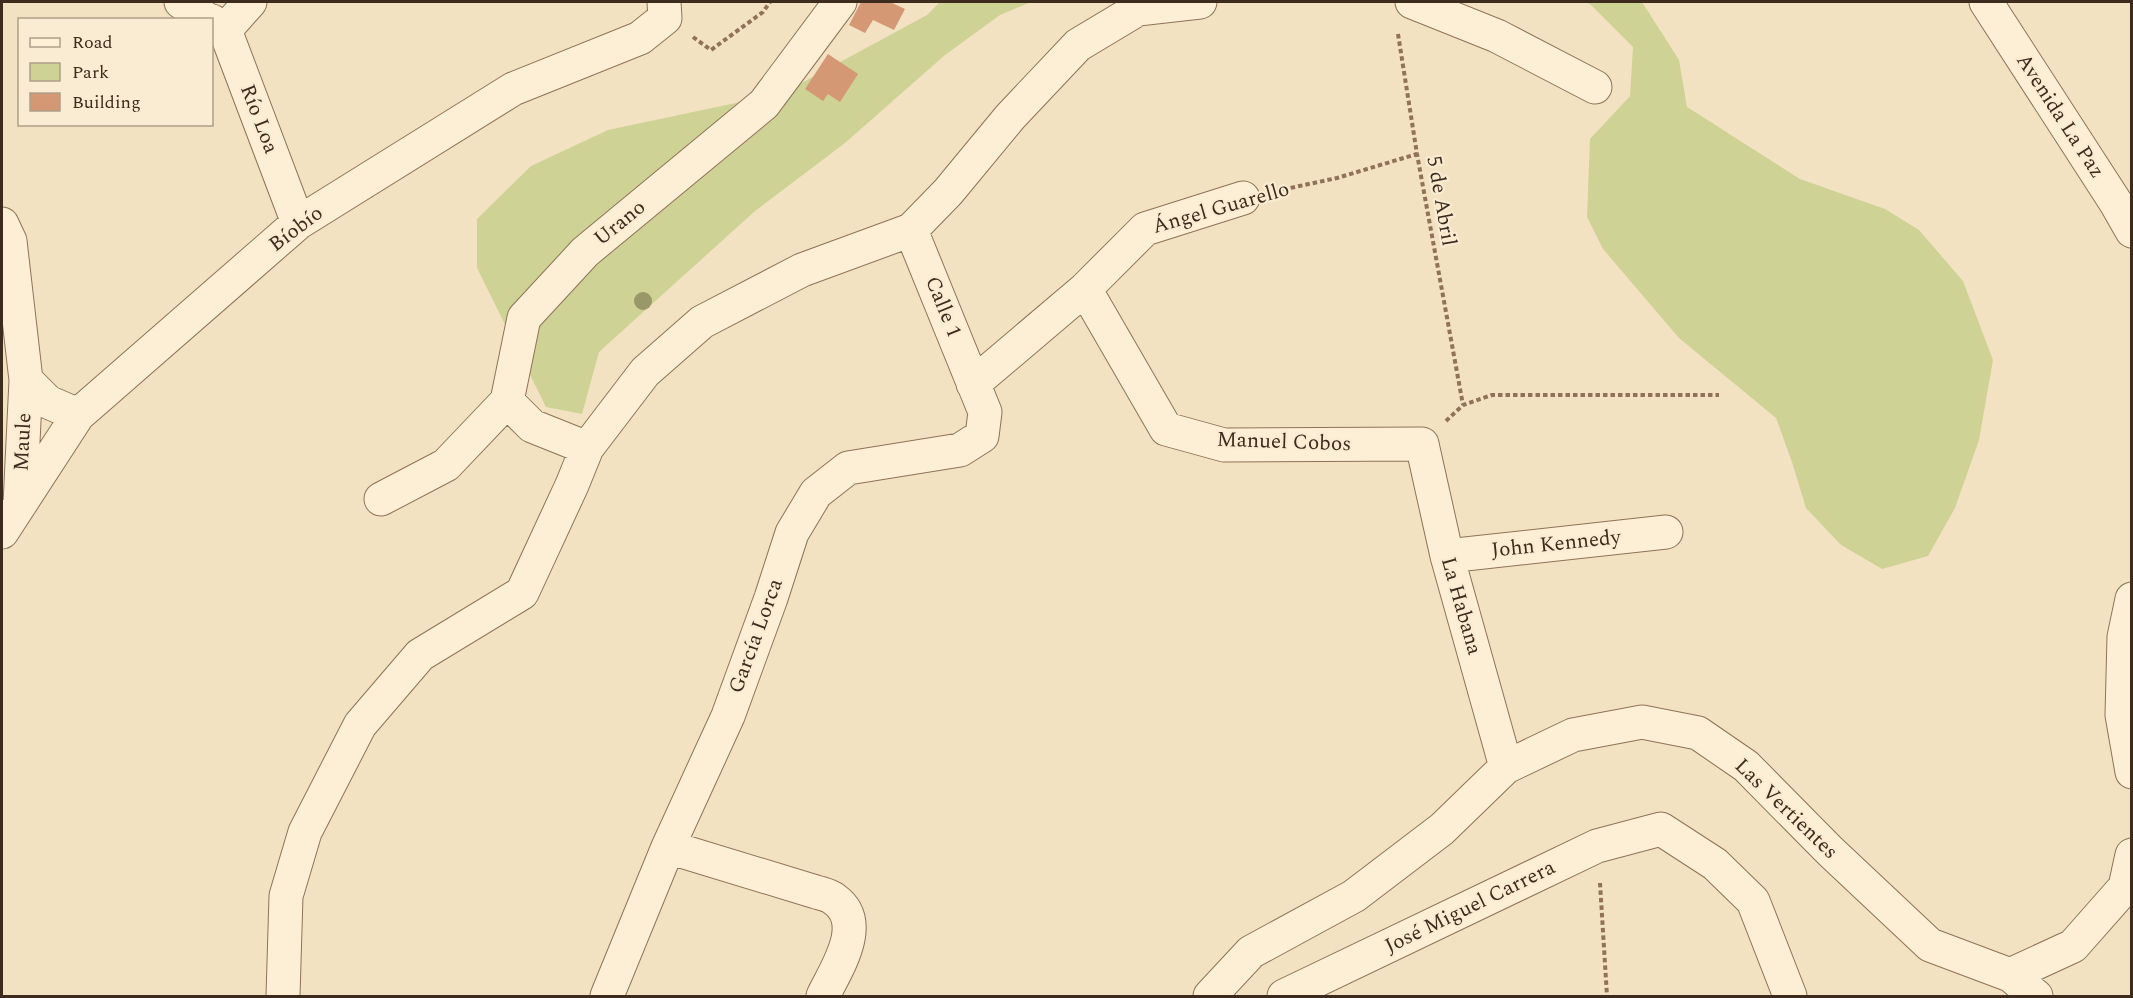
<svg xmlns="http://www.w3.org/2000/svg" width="2133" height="998" viewBox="0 0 2133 998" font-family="Spectral,serif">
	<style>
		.green { fill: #ced294 }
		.building { fill: #d59874 }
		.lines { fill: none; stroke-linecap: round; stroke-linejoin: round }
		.minor-casing { stroke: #8f7257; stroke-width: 35 }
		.path { stroke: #8f7257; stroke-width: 4; stroke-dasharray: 4.5 3; stroke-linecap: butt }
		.minor { stroke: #fcefd6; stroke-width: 33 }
		.tree { fill: #999869 }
		.labels { text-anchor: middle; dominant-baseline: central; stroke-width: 4.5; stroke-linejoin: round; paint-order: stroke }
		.street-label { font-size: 21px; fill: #3d2b1d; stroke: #f9ecd2 }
	</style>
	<rect width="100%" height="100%" fill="#f3e2c2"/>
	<path class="green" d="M940 2H1031L1000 15 945 55 845 143 755 211 599 352 582 414 546 407 477 268V219L531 166 608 130 783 93 927 15Z
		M1584 2H1642L1679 60 1687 107 1800 179 1885 209 1919 230 1963 281 1993 360 1979 440 1955 508 1928 556 1882 569 1841 545 1806 508 1792 462 1776 418 1679 338 1603 249 1587 217 1590 139 1630 96 1633 47 1590 4Z"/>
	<path class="building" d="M861 2H890L905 9 894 30 873 20 865 33 849 25Z
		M828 54 858 74 840 102 828 94 823 101 805 89Z"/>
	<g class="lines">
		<g class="minor-casing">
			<path id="minor" d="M181 2 208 20
				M1412 2 1497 36 1595 87
				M1986 2 2116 203 2132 231
				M212 21 225 30 298 223
				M225 30 250 2
				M2 224 10 241 26 380 48 402 78 415
				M1085 289 1166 429 1224 445 1422 444 1447 556 1506 767
				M973 384 1085 289 1145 229 1243 198
				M587 448 532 426 507 401 524 318 585 252 764 104 840 2
				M381 499 446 465 507 401
				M20 504 26 380
				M2 532 78 415 298 223 513 89 640 38 665 18 664 2
				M1447 556 1666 532
				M2132 599 2124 637 2122 715 2132 772
				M668 847 816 892C822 894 829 895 834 899 868 923 836 969 823 996
				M2010 975 2073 946 2125 887 2132 855
				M283 996 286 896 305 832 360 725 420 655 522 593 572 485 587 448 645 372 702 322 802 270 911 230 948 192 1010 117 1078 45 1138 9 1200 2
				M607 996 668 847 728 716 771 598 792 533 816 493 848 468 960 450 982 436 985 412 911 230
				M1210 996 1251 952 1354 896 1442 829 1506 767 1573 735 1642 722 1698 733 1746 766 1830 851 1930 945 2010 975 2036 996
				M1284 996 1597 846 1661 829 1715 864 1753 901 1790 996"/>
		</g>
		<path class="path" d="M1398 34 1417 154 1463 405
			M693 37 711 50 763 12 770 2
			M1276 191 1337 178 1417 154
			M1446 421 1463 405 1492 395H1719
			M1600 883 1607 996"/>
		<use href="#minor" class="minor"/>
	</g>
	<circle class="tree" cx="643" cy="301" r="9"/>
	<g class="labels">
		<g class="street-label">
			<text transform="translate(2060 116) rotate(57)">Avenida La Paz</text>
			<text transform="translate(259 119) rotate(69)">Río Loa</text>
			<text transform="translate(1441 201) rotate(80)">5 de Abril</text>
			<text transform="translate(1221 208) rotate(-16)">Ángel Guarello</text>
			<text transform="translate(620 223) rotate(-39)">Urano</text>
			<text transform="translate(296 229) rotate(-37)">Bíobío</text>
			<text transform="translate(943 307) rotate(68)">Calle 1</text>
			<text transform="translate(23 442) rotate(-87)">Maule</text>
			<text transform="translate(1284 442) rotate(2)">Manuel Cobos</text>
			<text transform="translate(1556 544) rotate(-6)">John Kennedy</text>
			<text transform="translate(1461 606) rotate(74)">La Habana</text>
			<text transform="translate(756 636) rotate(-70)">García Lorca</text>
			<text transform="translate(1786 809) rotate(44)">Las Vertientes</text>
			<text transform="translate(1470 907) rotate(-26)">José Miguel Carrera</text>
		</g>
	</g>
	<rect width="2133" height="998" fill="none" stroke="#3d2b1d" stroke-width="6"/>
	<rect x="18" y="18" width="195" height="108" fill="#f9ecd2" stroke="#ae9f8a" stroke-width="1.5"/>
	<rect x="30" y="38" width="30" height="9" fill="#fcefd6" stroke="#ae9f8a" stroke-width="1.5"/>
	<text x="72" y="48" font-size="18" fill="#3d2b1d">Road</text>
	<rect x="30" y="63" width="30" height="18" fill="#ced294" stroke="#ae9f8a" stroke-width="1.5"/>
	<text x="72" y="78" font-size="18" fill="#3d2b1d">Park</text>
	<rect x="30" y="93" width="30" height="18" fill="#d59874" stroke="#ae9f8a" stroke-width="1.5"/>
	<text x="72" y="108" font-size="18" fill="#3d2b1d">Building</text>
</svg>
